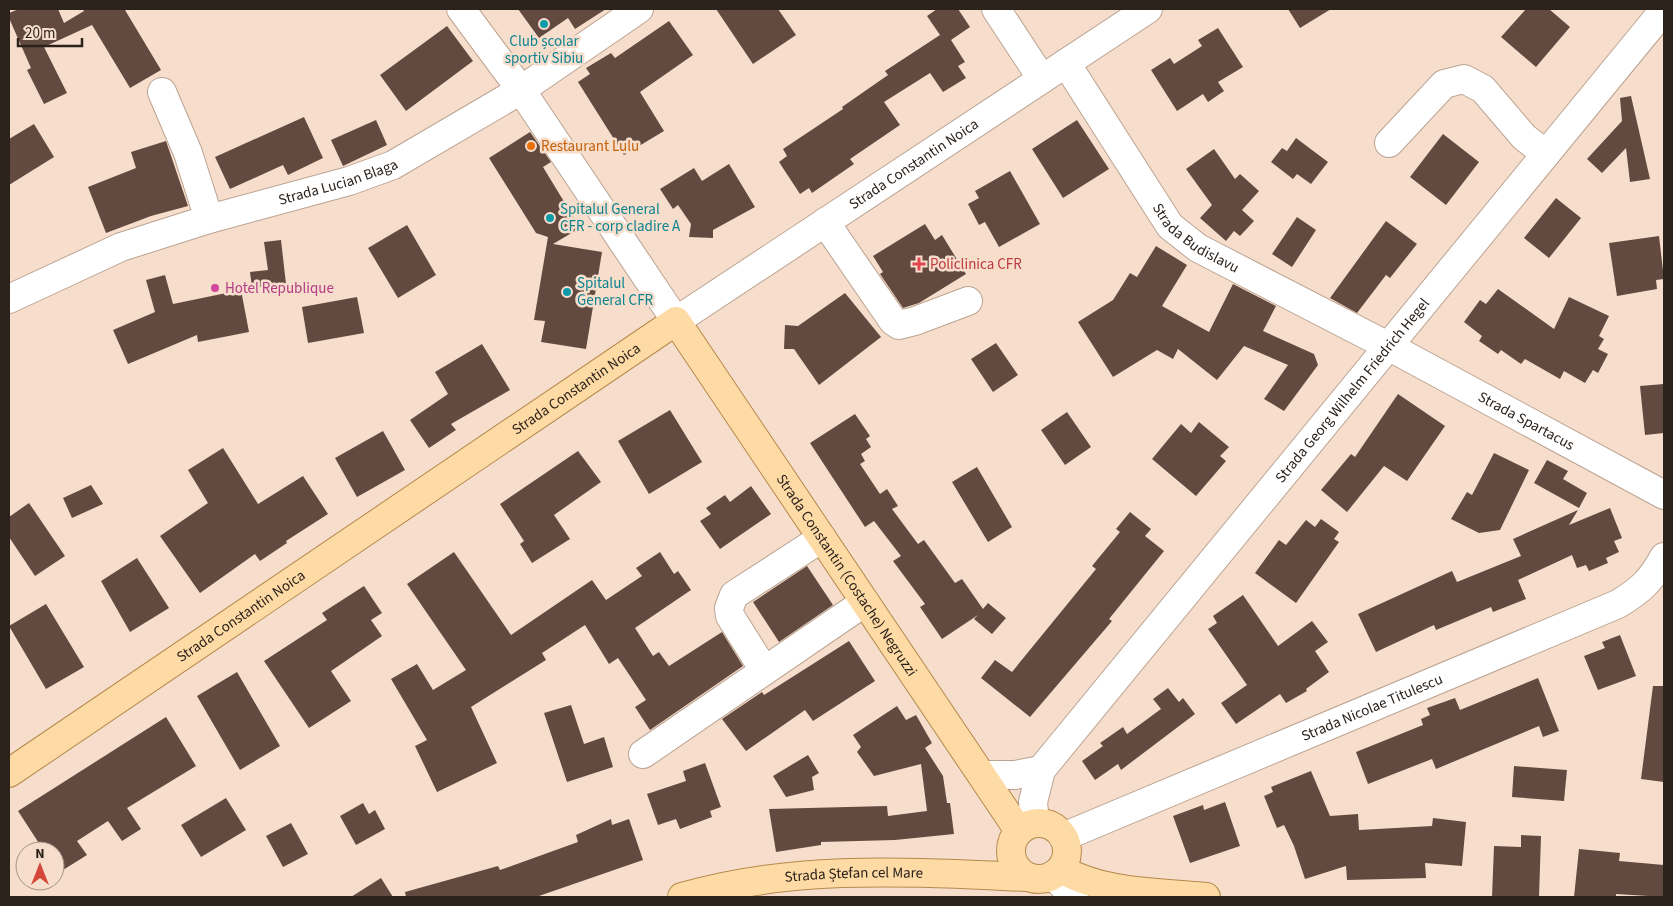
<svg xmlns="http://www.w3.org/2000/svg" width="1673" height="906" viewBox="0 0 1673 906" font-family="'Source Sans 3',sans-serif">
	<style>
		.building { fill: #624a40 }
		.lines { fill: none; stroke-linecap: round; stroke-linejoin: round }
		.minor-casing { stroke: #bba392; stroke-width: 30 }
		.major-casing { stroke: #b4894d; stroke-width: 30 }
		.minor { stroke: #fff; stroke-width: 28 }
		.major { stroke: #fedaa4; stroke-width: 28 }
		.culture-dot { fill: #0f9aa8; stroke: #f7decc; stroke-width: 2 }
		.food-dot { fill: #e8710a; stroke: #f7decc; stroke-width: 2 }
		.health-dot { fill: #e0444e; stroke: #f7decc; stroke-width: 2 }
		.hotel-dot { fill: #d1479c; stroke: #f7decc; stroke-width: 2 }
		.labels { text-anchor: middle; dominant-baseline: central; stroke-width: 5; stroke-linejoin: round; paint-order: stroke }
		.culture-label { font-size: 15px; fill: #0d838f; stroke: #f7decc; text-anchor: start }
		.food-label { font-size: 15px; fill: #c56008; stroke: #f7decc; text-anchor: start }
		.street-label { font-size: 15px; fill: #2b221c; stroke: #f7decc }
		.health-label { font-size: 15px; fill: #be3a42; stroke: #f7decc; text-anchor: start }
		.hotel-label { font-size: 15px; fill: #b23c85; stroke: #f7decc; text-anchor: start }
	</style>
	<rect width="100%" height="100%" fill="#f7decc"/>
	<path class="building" d="M19 9H58L64 23 84 11 83 9H127L125 10 161 70 130 88 92 25 44 47 67 93 44 104 27 70 31 68 9 18V13Z
		M518 9H606L575 29 568 18 539 38Z
		M716 9H778L796 35 753 64Z
		M937 9H958L970 27 951 40 965 62 958 66 966 78 943 92 930 73 884 102 900 125 850 159 854 164 812 193 809 188 800 194 779 162 787 156 783 149 843 109 842 107 888 75 885 71 940 35 927 16Z
		M1288 9H1331L1300 28Z
		M1526 9H1549L1570 27 1536 67 1501 37Z
		M669 21 693 55 640 92 664 131 624 155 578 82 590 74 586 68 611 53 615 58Z
		M447 26 473 61 406 111 380 75Z
		M1218 28 1243 67 1218 82 1224 91 1208 102 1203 94 1177 111 1151 70 1170 58 1174 64 1202 46 1198 40Z
		M1631 96 1650 179 1630 182 1626 148 1602 173 1587 159 1622 121 1620 98Z
		M304 117 323 158 288 175 283 165 230 189 215 157Z
		M376 120 387 145 343 166 331 140Z
		M1077 120 1109 169 1063 198 1032 149Z
		M34 124 54 157 9 185V139Z
		M530 132 551 162 543 167 580 228 553 244 602 252 586 349 541 342 545 321 534 320 548 237 536 233 489 158Z
		M1443 134 1479 162 1446 205 1410 177Z
		M1296 138 1328 162 1311 184 1297 174 1293 179 1271 162 1282 148 1287 151Z
		M166 141 188 206 151 216 106 233 88 187 136 168 131 152Z
		M1214 149 1235 179 1240 174 1259 191 1242 210 1254 221 1240 236 1234 231 1226 241 1200 218 1212 205 1186 169Z
		M729 164 755 207 713 230V238L689 237 691 224 678 205 673 209 660 189 694 168 702 181Z
		M1010 171 1040 224 999 247 985 222 979 225 968 204 979 198 975 191Z
		M1556 198 1581 218 1549 258 1524 238Z
		M1297 217 1316 230 1292 267 1272 254Z
		M1386 221 1417 244 1390 278 1386 275 1357 313 1330 298Z
		M925 224 935 240 942 235 966 274 919 303 903 308 880 274 883 272 873 256Z
		M407 225 436 275 398 298 368 248Z
		M1659 236 1664 279 1656 280 1657 289 1617 296 1609 243Z
		M281 240 286 284 252 288 250 272 268 270 264 242Z
		M1156 246 1187 265 1162 306 1209 332 1233 284 1276 306 1263 331 1314 354 1318 365 1284 411 1264 399 1288 365 1244 346 1217 380 1178 349 1173 359 1157 350 1113 377 1078 322 1113 300 1130 273 1137 277Z
		M165 275 173 304 241 290 249 332 198 342 197 335 128 364 113 330 155 312 146 280Z
		M1498 289 1554 329 1569 297 1609 316 1599 336 1604 339 1598 349 1608 354 1598 373 1593 370 1585 383 1564 371 1560 379 1525 359 1521 364 1501 350 1498 354 1479 341 1482 336 1464 322 1480 300 1486 304Z
		M845 293 881 337 819 385 794 349H784L785 325 798 326Z
		M357 297 364 333 308 343 302 307Z
		M996 343 1018 375 993 392 971 359Z
		M482 344 510 390 451 424 456 430 429 448 410 420 448 394 435 372Z
		M1664 384V433L1645 435 1640 386Z
		M1398 394 1445 426 1407 481 1384 466 1347 512 1321 490 1351 454 1355 457Z
		M670 410 702 462 649 494 618 441Z
		M1067 412 1091 447 1065 465 1041 430Z
		M855 414 870 436 866 439 871 447 861 454 865 461 860 464 880 494 887 489 898 506 892 509 918 544 924 540 955 583 962 579 983 609 988 603 1006 618 992 634 974 619 978 615 942 639 920 607 925 604 893 561 901 556 874 521 865 527 810 443Z
		M1199 422 1229 447 1220 456 1226 461 1196 496 1152 459 1181 424 1191 433Z
		M383 431 405 470 357 497 335 458Z
		M223 448 258 504 303 476 328 514 286 541 287 543 260 561 255 554 200 593 160 536 208 503 188 470Z
		M578 451 601 482 554 515 570 539 532 563 520 544 524 541 500 504Z
		M1494 453 1529 470 1500 530 1479 533 1451 519 1467 492 1472 495Z
		M1547 460 1568 471 1563 479 1587 493 1579 508 1534 483Z
		M977 467 1012 527 988 542 952 482Z
		M91 485 103 504 72 518 63 498Z
		M751 486 771 514 720 549 700 521 711 514 706 508 725 495 730 502Z
		M29 503 65 556 35 576 9 537V517Z
		M1610 508 1622 538 1614 541 1619 552 1606 558 1608 563 1589 571 1586 565 1577 568 1572 555 1518 580 1526 599 1493 612 1491 607 1436 630 1434 625 1376 652 1358 614 1452 571 1457 582 1521 556 1513 539 1578 510 1569 525Z
		M1130 512 1151 529 1145 536 1164 551 1109 619 1112 621 1030 717 981 678 995 660 1012 672 1096 569 1092 566 1120 532 1116 529Z
		M1321 519 1339 532 1334 539 1339 542 1296 603 1255 573 1279 540 1286 545 1306 520 1315 527Z
		M454 552 511 635 592 580 606 600 642 576 636 568 660 552 674 574 678 571 691 590 635 628 653 656 659 652 669 666 722 632 743 666 650 730 635 707 646 700 618 658 609 664 585 625 542 653 546 660 471 707 497 763 437 792 415 746 427 740 391 679 417 664 433 690 466 670 407 584Z
		M137 558 169 608 130 632 101 581Z
		M807 566 833 605 779 642 753 602Z
		M364 586 382 613 371 620 382 636 331 671 351 701 309 728 264 661 327 620 322 613Z
		M1243 595 1278 646 1312 621 1328 642 1315 651 1329 672 1306 689 1307 691 1286 703 1280 694 1236 724 1221 703 1247 685 1208 629 1217 623 1213 616Z
		M46 604 84 667 46 689 9 626Z
		M1620 635 1636 676 1598 690 1584 656 1605 648 1602 642Z
		M849 641 875 681 813 721 805 710 746 751 722 719 762 692 764 695Z
		M237 672 280 746 240 770 197 696Z
		M1538 678 1559 731 1543 737 1539 726 1436 769 1432 759 1368 784 1356 752 1423 725 1421 719 1430 715 1427 708 1455 698 1460 710Z
		M1653 686H1664V782L1641 779Z
		M1168 688 1179 702 1183 698 1195 714 1121 770 1118 764 1095 780 1082 761 1103 746 1100 743 1123 727 1127 734 1161 709 1153 699Z
		M571 705 584 744 604 737 613 767 567 782 544 713Z
		M897 706 906 720 916 715 932 743 925 748 943 776 947 803H950L954 834 895 840 821 842V845L776 852 769 809 887 806 888 816 927 811 921 764 874 776 857 752 861 747 853 735Z
		M166 717 196 766 127 808 141 829 122 841 108 821 77 841 87 855 55 875V851H44L18 811Z
		M808 755 819 773 812 777 814 790 786 797 773 776Z
		M705 763 721 807 710 811 712 817 680 829 676 819 658 825 647 794 686 781 683 771Z
		M1514 766 1567 770 1564 801 1512 797Z
		M1311 771 1330 816 1358 814 1359 830 1432 826 1433 818 1466 822 1462 866 1425 863 1426 878 1347 880 1346 866 1305 879 1294 846 1284 825 1277 828 1264 796 1273 792 1271 787Z
		M226 798 246 830 201 857 181 825Z
		M1225 802 1240 846 1190 863 1173 816 1203 805 1204 810Z
		M363 803 369 814 375 810 385 829 356 845 340 816Z
		M611 819 612 825 629 819 643 860 536 897H406L405 892 498 866 500 870 578 842 576 835Z
		M291 823 308 854 283 867 266 836Z
		M1521 835 1541 836 1539 897H1492L1494 846 1521 847Z
		M1579 849 1620 853 1619 861 1664 865V897L1616 894V897H1574Z
		M381 878 393 897H351Z"/>
	<g class="lines">
		<g class="minor-casing">
			<g id="minor">
				<path id="s1" d="M461 9 521 90 676 321 1148 9"/>
				<path d="M996 9 1042 79"/>
				<path id="s2" d="M1066 63 1170 226 1198 248 1388 346 1664 495"/>
				<path d="M162 92 188 153 209 219"/>
				<path d="M1389 143 1444 84 1464 79 1483 89 1524 137 1546 154"/>
				<path d="M825 222 893 321 899 325 915 321 968 301"/>
				<path id="s3" d="M9 299 121 247 209 219 349 181 393 165 521 90 639 9"/>
				<path d="M764 670 730 616 729 608 734 595 822 538"/>
				<path d="M643 754 865 602"/>
				<path d="M982 775H1015L1041 770"/>
				<path id="s4" d="M1035 823 1033 802 1041 770 1664 10"/>
				<path id="s5" d="M1063 837 1618 604C1641 590 1651 581 1664 557"/>
				<path d="M1053 875 1074 897"/>
			</g>
		</g>
		<g class="major-casing">
			<g id="major">
				<path id="s6" d="M9 773 676 321 1019 831"/>
				<circle cx="1039" cy="851" r="28"/>
				<path d="M1061 869C1104 894 1157 892 1206 897"/>
				<path id="s7" d="M682 897C795 864 911 872 1026 877"/>
			</g>
		</g>
		<use href="#minor" class="minor"/>
		<use href="#major" class="major"/>
	</g>
	<g class="culture-dot">
		<circle cx="544" cy="24" r="5"/>
		<circle cx="550" cy="218" r="5"/>
		<circle cx="567" cy="292" r="5"/>
	</g>
	<circle class="food-dot" cx="531" cy="146" r="5"/>
	<path class="health-dot" d="M916.5 256.5h5v5h5v5h-5v5h-5v-5h-5v-5h5z"/>
	<circle class="hotel-dot" cx="215" cy="288" r="5"/>
	<g class="labels">
		<g class="culture-label">
			<text x="544" y="41" text-anchor="middle">Club școlar<tspan x="544" dy="17">sportiv Sibiu</tspan></text>
			<text x="560" y="209">Spitalul General<tspan x="560" dy="17">CFR - corp cladire A</tspan></text>
			<text x="577" y="283">Spitalul<tspan x="577" dy="17">General CFR</tspan></text>
		</g>
		<g class="food-label">
			<text x="541" y="146">Restaurant Lulu</text>
		</g>
		<g class="street-label">
			<text stroke="none"><textPath href="#s1" startOffset="664">Strada Constantin Noica</textPath></text>
			<text stroke="none"><textPath href="#s3" startOffset="350">Strada Lucian Blaga</textPath></text>
			<text stroke="none"><textPath href="#s2" startOffset="221">Strada Budislavu</textPath></text>
			<text stroke="none"><textPath href="#s6" startOffset="685">Strada Constantin Noica</textPath></text>
			<text stroke="none"><textPath href="#s4" startOffset="545">Strada Georg Wilhelm Friedrich Hegel</textPath></text>
			<text stroke="none"><textPath href="#s2" startOffset="600">Strada Spartacus</textPath></text>
			<text stroke="none"><textPath href="#s6" startOffset="1112">Strada Constantin (Costache) Negruzzi</textPath></text>
			<text stroke="none"><textPath href="#s6" startOffset="280">Strada Constantin Noica</textPath></text>
			<text stroke="none"><textPath href="#s5" startOffset="335">Strada Nicolae Titulescu</textPath></text>
			<text stroke="none"><textPath href="#s7" startOffset="174">Strada Ștefan cel Mare</textPath></text>
		</g>
		<g class="health-label">
			<text x="930" y="264">Policlinica CFR</text>
		</g>
		<g class="hotel-label">
			<text x="225" y="288">Hotel Republique</text>
		</g>
	</g>
	<rect width="1673" height="906" fill="none" stroke="#2b221c" stroke-width="20"/>
	<g transform="translate(40 866)"><circle r="24" fill="#f7decc" stroke="#a59386"/>
	<path d="M0-4L9 19L0 12L-9 19Z" fill="#d44738"/>
	<text y="-8" font-size="14" font-weight="bold" text-anchor="middle" fill="#2b221c">N</text>
	</g>
	<path d="M18 38v8h64v-8" fill="none" stroke="#2b221c" stroke-width="2.5"/>
	<text x="25" y="38" font-size="15" fill="#2b221c" stroke="#f7decc" stroke-width="4" paint-order="stroke">20 m</text>
</svg>
